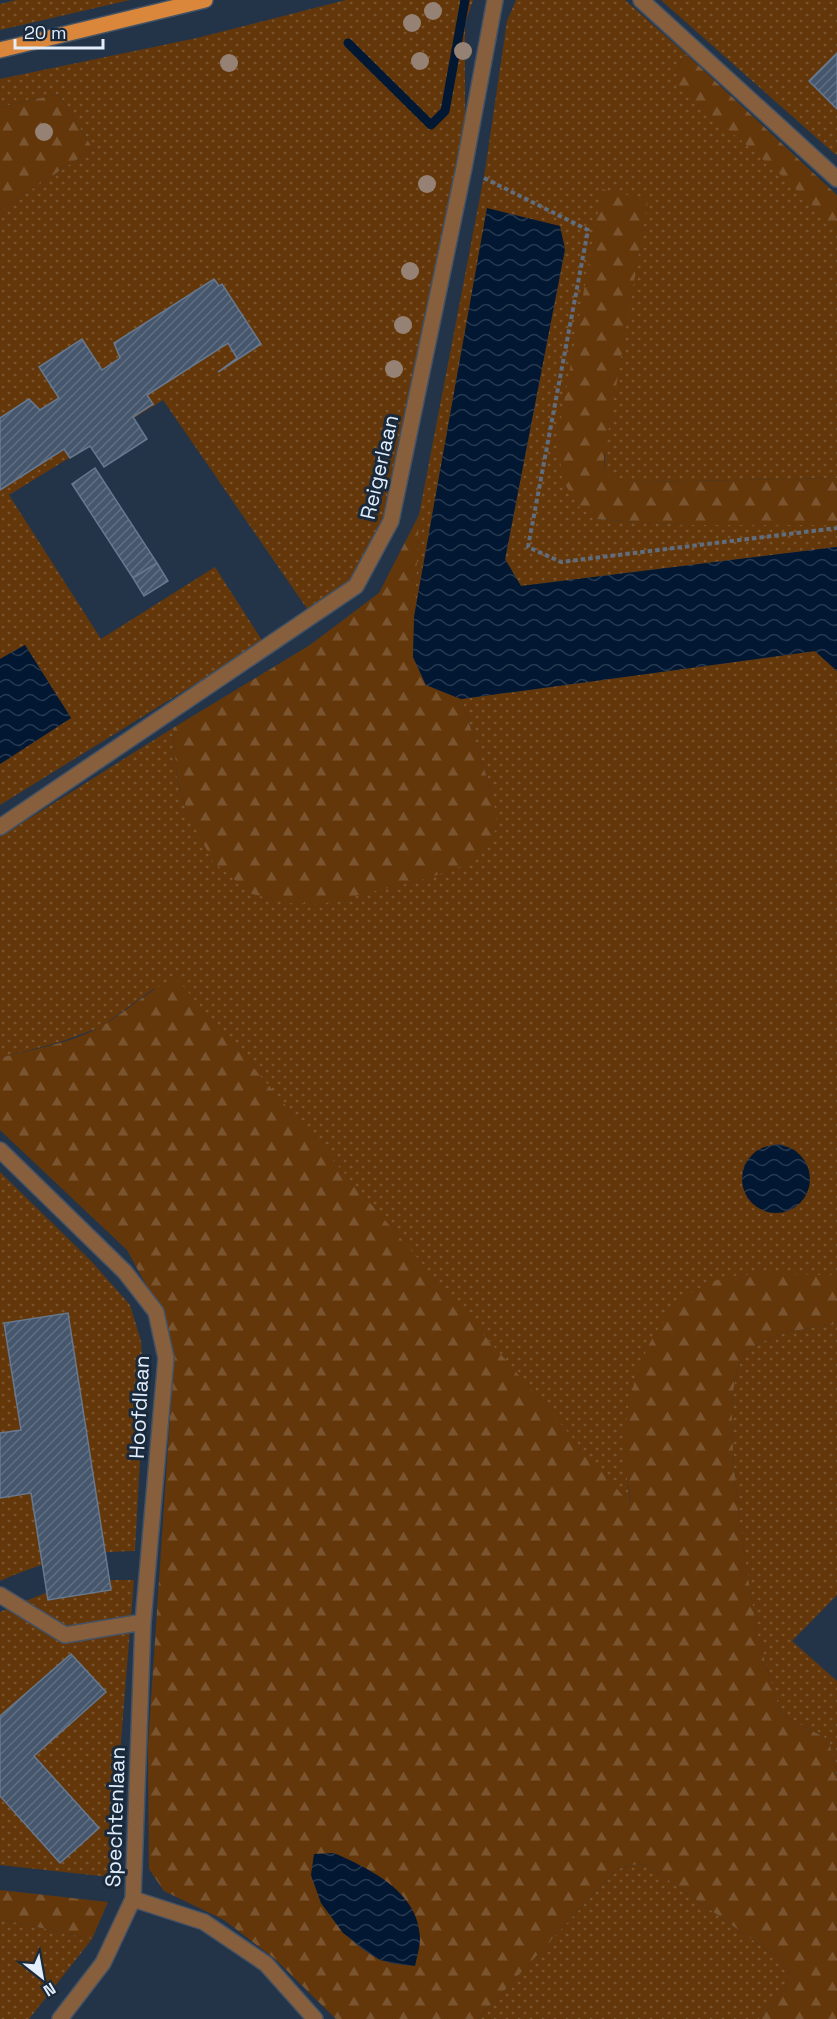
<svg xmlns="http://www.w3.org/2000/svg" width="837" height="2019" viewBox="0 0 837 2019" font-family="'Space Grotesk',sans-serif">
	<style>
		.grass { fill: url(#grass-dots); fill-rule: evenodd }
		.forest { fill: url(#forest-firs); fill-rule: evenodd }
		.water { fill: url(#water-waves) }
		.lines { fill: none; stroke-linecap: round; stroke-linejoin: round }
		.stream { stroke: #021731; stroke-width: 9 }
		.building { fill: url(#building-hatch); stroke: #677990; stroke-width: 1.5 }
		.service-casing { stroke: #435265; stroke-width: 18 }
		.minor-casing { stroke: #435265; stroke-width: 18 }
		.primary-casing { stroke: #435265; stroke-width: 18 }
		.path { stroke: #5f6d7f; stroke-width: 4; stroke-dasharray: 4.5 3; stroke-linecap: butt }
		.service { stroke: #875f3d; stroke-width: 15 }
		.minor { stroke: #875f3d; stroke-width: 15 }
		.primary { stroke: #da873b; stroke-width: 15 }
		.tree { fill: #968275 }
		.labels { text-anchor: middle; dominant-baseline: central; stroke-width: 6; stroke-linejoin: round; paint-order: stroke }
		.street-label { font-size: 21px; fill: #e4eefb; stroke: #1a2a3d }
	</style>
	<defs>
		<pattern id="grass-dots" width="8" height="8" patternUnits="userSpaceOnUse" patternTransform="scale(1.5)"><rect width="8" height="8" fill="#64370a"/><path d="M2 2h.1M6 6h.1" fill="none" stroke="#7a542f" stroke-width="1.8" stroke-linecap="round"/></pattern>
		<pattern id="forest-firs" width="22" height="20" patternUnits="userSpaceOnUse" patternTransform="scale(1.5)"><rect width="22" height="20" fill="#64370a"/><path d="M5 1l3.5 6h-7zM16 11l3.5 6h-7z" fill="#7a542f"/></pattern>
		<pattern id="water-waves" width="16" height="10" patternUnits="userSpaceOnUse" patternTransform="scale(1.5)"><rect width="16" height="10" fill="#021731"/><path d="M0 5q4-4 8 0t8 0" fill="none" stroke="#273950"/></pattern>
		<pattern id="building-hatch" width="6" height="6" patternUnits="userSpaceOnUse" patternTransform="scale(1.5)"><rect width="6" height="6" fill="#46576d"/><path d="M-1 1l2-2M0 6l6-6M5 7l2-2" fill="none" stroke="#616f83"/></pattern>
	</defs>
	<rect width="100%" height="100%" fill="#243448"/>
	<path class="grass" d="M16 0H130L0 30V4Z
		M346 0H473L465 24V139L392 507 349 584 310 613 163 400 9 495 101 639 215 567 263 642 0 805V764L71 718 25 645 0 659V210L93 149 59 94 0 107V79L197 38Z
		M516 0H625L686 54 677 69 837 229V478L640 482 605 476 603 189 595 519 685 525H837V547L521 586 505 560 565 249 487 209 414 617 419 515 485 171 507 21Z
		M661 0H837V154L836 155Z
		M815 651 837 671V1275H739L624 1446 630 1505 342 1172 153 989 101 1027 60 1042 0 1058V837L173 728 177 780 188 814 493 796 461 699ZM780 1144 795 1150 743 1167C753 1152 762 1146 780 1144Z
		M0 1172 92 1262 130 1305 141 1341 144 1385 135 1551C81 1552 50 1559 0 1581Z
		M837 1324V1595L792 1641 837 1681V1776L829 1740 781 1714C773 1687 763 1659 757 1631 748 1578 716 1401 742 1360 758 1333 809 1328 837 1324Z
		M110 1580H134L110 1877 0 1865V1612C41 1594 65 1584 110 1580Z
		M646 1864 781 1960 789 1973 784 1990 759 2019H478L616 1870 629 1865Z
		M0 1919 92 1939 29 2019H0Z"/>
	<path class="forest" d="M686 54 837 195V229L781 175 679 87 677 69Z
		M59 94 93 149 0 210V107Z
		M602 189 648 200 604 457 605 475 640 482 837 478V525H684L595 519 578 506 562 479 558 435Z
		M419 515 413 657 426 685 461 699 493 796 497 827 484 851 463 866 425 879 322 904 287 903 252 894 213 862 188 814 177 779 173 728 310 645 379 593Z
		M175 977 630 1504C630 1485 623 1464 624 1445 628 1374 660 1283 741 1275 772 1272 805 1275 837 1275V1324C809 1328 758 1333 742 1360 716 1401 748 1578 757 1630 763 1659 773 1687 781 1714L829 1740 837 1776V2019H759L784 1990 789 1973 781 1960 646 1864 629 1865 616 1870 478 2019H336L275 1959 224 1920 164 1891 149 1869 148 1745 172 1387 168 1325 127 1250 0 1130V1058C33 1049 72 1043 102 1026 127 1011 148 991 175 977ZM311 1875 415 1966C405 1965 389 1964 379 1959 345 1942 323 1910 311 1875Z
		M0 1890 108 1902 92 1939 0 1919Z"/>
	<path class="water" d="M487 208 560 226 565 249 505 559 521 586 837 547V671L815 651 461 699 426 685 413 657 414 617Z
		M25 645 71 718 0 764V659Z
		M742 1179a34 34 0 1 1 68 0a34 34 0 1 1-68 0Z
		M334 1853C370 1869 419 1892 420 1938 420 1947 417 1957 415 1966L380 1960 343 1933 321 1903 311 1875 314 1854Z"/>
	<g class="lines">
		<path class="stream" d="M348 43 431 125 445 111 465 0"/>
	</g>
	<path class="building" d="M837 53V109L809 81Z
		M214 279 219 286 222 284 261 344 218 372 237 358 228 343 147 395 153 404 133 417 147 439 104 467 90 446 70 458 64 449 0 490V418L29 399 40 410 59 398 39 367 82 339 102 370 120 358 114 343Z
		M95 468 157 563 133 578 72 484Z
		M157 563 168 581 144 596 133 578Z
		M68 1313 111 1590 48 1600 31 1493 0 1498V1433L21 1430 4 1323Z
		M71 1654 106 1692 34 1756 99 1828 60 1863 0 1796V1716Z"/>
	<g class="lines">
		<g class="service-casing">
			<path id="service" d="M641 0 837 179"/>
		</g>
		<g class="minor-casing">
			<path id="minor" d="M0 827 356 586 391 521 464 168 495 0
				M0 1150 125 1272 156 1312 166 1358 143 1622 133 1899 204 1922 266 1964 315 2019
				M0 1595 65 1635 143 1622
				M60 2019 103 1963 133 1899"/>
		</g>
		<g class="primary-casing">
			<path id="primary" d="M0 50 205 0"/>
		</g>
		<path class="path" d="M484 178 588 230 528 547 561 562 837 528"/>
		<use href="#service" class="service"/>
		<use href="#minor" class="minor"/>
		<use href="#primary" class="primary"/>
	</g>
	<g class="tree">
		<circle cx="433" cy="11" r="9"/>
		<circle cx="412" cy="23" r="9"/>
		<circle cx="463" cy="51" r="9"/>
		<circle cx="420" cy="61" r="9"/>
		<circle cx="229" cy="63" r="9"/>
		<circle cx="44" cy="132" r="9"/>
		<circle cx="427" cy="184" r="9"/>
		<circle cx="410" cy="271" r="9"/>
		<circle cx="403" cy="325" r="9"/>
		<circle cx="394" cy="369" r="9"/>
	</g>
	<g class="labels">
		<g class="street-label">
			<text transform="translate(379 467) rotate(-77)">Reigerlaan</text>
			<text transform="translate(139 1407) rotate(-87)">Hoofdlaan</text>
			<text transform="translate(115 1817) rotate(-88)">Spechtenlaan</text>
		</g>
	</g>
	<g transform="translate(42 1977) rotate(149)" stroke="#1a2a3d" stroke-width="4.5" paint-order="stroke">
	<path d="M0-4.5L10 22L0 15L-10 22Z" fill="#e4eefb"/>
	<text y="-9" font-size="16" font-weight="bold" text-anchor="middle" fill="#e4eefb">N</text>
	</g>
	<path d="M15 39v9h88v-9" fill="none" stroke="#e4eefb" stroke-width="3"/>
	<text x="24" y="39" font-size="18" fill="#e4eefb" stroke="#1a2a3d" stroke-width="4.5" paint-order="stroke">20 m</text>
</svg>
